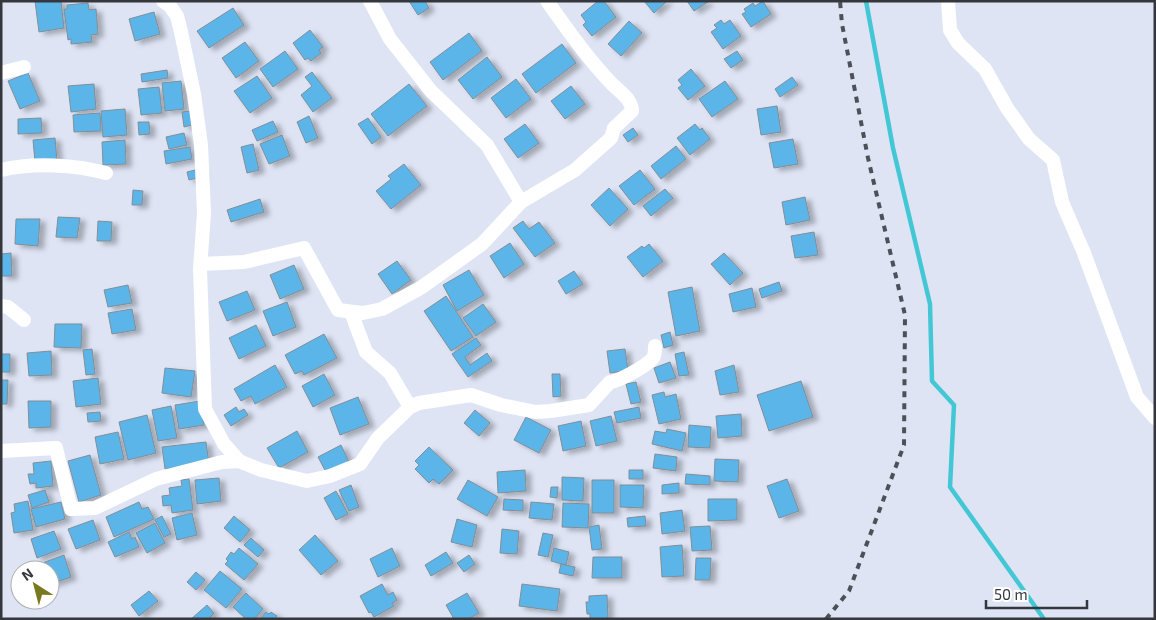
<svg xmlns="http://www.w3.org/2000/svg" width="1156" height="620" viewBox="0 0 1156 620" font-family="'Exo 2',sans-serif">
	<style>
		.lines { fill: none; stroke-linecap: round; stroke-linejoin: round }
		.stream { stroke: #43c7d5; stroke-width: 4.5 }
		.building { fill: #5cb5e8; stroke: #808e98; filter: url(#shadow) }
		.minor { stroke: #fff; stroke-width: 14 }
		.rail { stroke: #4d5057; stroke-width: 4; stroke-dasharray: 6 6; stroke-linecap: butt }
	</style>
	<defs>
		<filter id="shadow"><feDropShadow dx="5.5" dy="3" stdDeviation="2.5" flood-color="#0004"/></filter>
	</defs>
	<rect width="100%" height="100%" fill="#dee4f4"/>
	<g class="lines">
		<path class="stream" d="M866 1 893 148 930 304 932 381 954 405 950 487 1044 619"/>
	</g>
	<path class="building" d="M35 1H61L64 28 39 32Z
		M409 1H425L429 8 418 15Z
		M598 1H604L616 17 592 36 583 25 586 22 581 15Z
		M644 1H667L654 13Z
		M687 1H707L708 2 694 11Z
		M763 1 771 14 751 27 742 14 746 12 744 9 753 3 755 6Z
		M88 3 89 10 96 9 98 34 91 35 92 42 71 44V39L68 40 64 9H67V5Z
		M233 8 244 25 209 48 197 31Z
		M154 12 160 34 135 41 129 19Z
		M721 20 724 24 730 20 741 36 723 49 711 32 717 28 714 25Z
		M629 21 642 33 621 56 608 44Z
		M310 30 323 47 319 50 321 53 311 61 308 58 305 60 293 43Z
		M469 33 482 51 443 80 430 62Z
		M245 42 259 61 236 78 222 58Z
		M562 44 576 63 536 93 522 74Z
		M285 51 298 69 273 87 260 69Z
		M737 51 743 60 731 68 724 59Z
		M487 57 502 77 473 99 458 80Z
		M691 69 705 86 688 100 678 88 682 85 678 80Z
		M167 70 168 78 142 82 141 74Z
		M312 72 332 98 313 112 301 95 312 86 305 77Z
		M28 73 40 101 20 109 8 81Z
		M257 76 272 98 250 113 234 91Z
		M792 77 798 85 780 97 775 89Z
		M516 79 531 99 506 118 491 98Z
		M181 81 184 109 165 111 162 83Z
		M725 81 738 99 712 117 699 99Z
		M94 84 96 109 71 112 68 86Z
		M409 84 427 106 388 136 371 114Z
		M571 86 585 104 565 119 551 101Z
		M159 87 162 113 141 115 138 89Z
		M777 106 781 132 761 135 757 109Z
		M125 109 127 135 103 137 101 111Z
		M190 111 192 125 184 127 182 112Z
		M100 113 101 131 74 132 73 115Z
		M309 116 318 138 306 143 297 122Z
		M41 118 42 133 18 134V119Z
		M368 118 381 137 372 144 358 124Z
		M273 121 278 132 257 141 252 130Z
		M138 122H149L150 134 139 135Z
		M525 124 539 143 518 158 504 139Z
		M695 124 700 130 702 128 710 139 690 155 677 138Z
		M633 128 638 135 628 142 623 135Z
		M184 133 187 145 169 149 166 137Z
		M282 135 290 156 269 164 260 144Z
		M55 138 57 161 35 162 33 140Z
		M793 139 798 164 774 168 769 143Z
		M125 140 126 164 103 165 102 142Z
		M253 144 259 170 247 173 241 147Z
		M676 146 686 159 661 179 651 166Z
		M190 147 192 159 166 164 164 151Z
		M404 164 421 185 391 209 376 191 391 179 388 176Z
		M199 169 201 177 189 180 187 172Z
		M640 170 655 189 634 205 619 186Z
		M609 188 628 209 610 226 591 205Z
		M665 189 673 198 651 216 643 206Z
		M133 190 143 191 142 205H132Z
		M805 197 810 220 786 225 782 202Z
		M260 199 264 212 231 222 227 210Z
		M58 217 80 218 77 238 56 237Z
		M16 219H40L38 246 15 244Z
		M98 221 112 222 111 241H97Z
		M523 221 529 229 539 222 555 243 535 257 513 228Z
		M814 232 818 255 795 258 791 236Z
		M510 243 524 264 504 278 490 256Z
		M649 244 663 261 643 277 627 257 642 246 644 248Z
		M11 253 12 276H1V254Z
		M724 253 743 273 730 285 711 264Z
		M397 261 411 280 392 294 378 274Z
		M294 265 304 289 280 299 270 275Z
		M469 270 484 295 457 311 443 285Z
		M574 271 583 284 566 294 558 281Z
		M779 282 782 291 762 298 759 289Z
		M128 285 132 303 108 307 104 290Z
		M692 287 700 331 676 336 668 292Z
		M752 288 756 307 733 312 729 294Z
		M247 291 255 310 227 321 219 302Z
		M446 296 473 337 451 351 424 311Z
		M287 302 296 327 273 336 263 311Z
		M483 304 496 322 476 336 463 318Z
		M132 309 136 330 112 334 108 313Z
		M55 324H82L81 348 54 347Z
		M256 325 266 346 239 359 229 338Z
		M670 332 673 345 664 348 661 335Z
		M324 334 337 358 304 375 302 371 295 374 285 355Z
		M476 338 481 345 465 357 470 365 487 353 492 361 468 377 452 354Z
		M92 349 95 374 86 375 83 350Z
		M625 349 628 370 610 373 607 351Z
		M51 351 52 375 29 376 27 353Z
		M684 352 689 375 679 376 675 354Z
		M1 354H10V372H1Z
		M670 362 676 378 659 383 654 368Z
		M275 365 287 387 255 404 251 396 241 401 234 389Z
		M734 365 739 392 720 395 715 371Z
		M165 368 195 371 191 397 162 393Z
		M324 374 335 395 313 407 302 386Z
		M552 374H560L561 396 553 397Z
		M98 378 101 404 76 407 73 381Z
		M1 380H8L7 404H1Z
		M801 381 813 417 769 431 757 395Z
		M636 382 641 402 631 404 626 384Z
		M664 392 665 397 676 394 681 419 659 424 652 395Z
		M358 397 369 424 340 435 330 408Z
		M28 401H51V427L29 428Z
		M200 401 204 425 179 429 175 405Z
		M171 406 177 438 158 441 152 410Z
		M236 407 239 412 244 409 248 415 231 426 224 415Z
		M639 407 641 418 617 423 614 412Z
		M475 410 490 423 479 436 464 423Z
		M100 412 101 421 88 422 87 413Z
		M741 414 742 436 718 438 716 416Z
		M147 415 156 453 128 460 119 422Z
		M611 416 617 441 596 446 590 421Z
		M526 417 551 430 539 453 514 440Z
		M581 421 586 446 563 451 558 426Z
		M689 425 711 427 710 448 688 447Z
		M667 429 686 433 682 451 652 444 655 431 666 433Z
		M297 431 308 452 279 468 267 448Z
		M118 432 124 459 100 464 95 437Z
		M206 442 209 464 165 469 162 447Z
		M341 445 349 462 327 474 318 457Z
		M429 447 453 470 439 484 433 479 429 483 415 469 419 465 415 461Z
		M655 454 677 457 676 471 653 468Z
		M90 455 101 495 79 502 68 461Z
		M715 459 739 460 738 482 714 481Z
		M51 461 53 486 36 488V483L30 484 28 474H34L33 463Z
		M525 470 526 491 498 493 497 472Z
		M629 470H643V479H629Z
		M686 474 710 476V485L685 484Z
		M562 477 584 478 583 501 562 500Z
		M219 478 221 501 197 504 195 480Z
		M189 479 193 510 172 513 171 505 163 506 162 496 170 495 169 488 182 486 181 480Z
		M787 479 799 511 779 518 767 486Z
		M468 480 498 497 487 516 457 499Z
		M592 480H614V513H592Z
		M679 483V493L662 494V485Z
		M351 485 359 507 349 511 339 490Z
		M620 485H644L643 508 620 507Z
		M551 487H558L557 498 550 497Z
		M45 490 49 502 32 508 28 495Z
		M336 491 348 514 336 520 324 498Z
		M504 499 523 500V511L503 510Z
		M708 499H737V520L708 521Z
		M28 501 33 530 14 533 11 513 15 512 14 504Z
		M61 502 65 519 36 527 31 509Z
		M139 502 142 509 148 507 154 519 114 537 106 517Z
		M531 502 554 504 552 520 529 518Z
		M563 503 589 504 588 528 562 527Z
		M682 510 685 531 662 534 660 513Z
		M192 513 197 535 177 540 172 518Z
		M162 516 171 534 164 537 155 520Z
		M234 516 250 530 240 542 224 528Z
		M645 516 646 526 628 527 627 518Z
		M457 519 477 525 472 547 451 542Z
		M93 520 100 540 76 549 68 529Z
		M155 523 165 543 147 553 136 533Z
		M599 525 602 549 592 550 589 527Z
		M710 526 712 550 692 551 690 527Z
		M502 529 519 531 517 554 500 553Z
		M54 531 61 549 37 558 31 539Z
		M129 532 132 539 135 537 139 547 115 557 108 542Z
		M543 533 553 535 548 557 538 555Z
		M315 535 338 561 321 575 299 550Z
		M251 538 264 550 258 557 244 545Z
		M682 545 684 576 662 577 660 547Z
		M239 548 258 564 244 580 225 564 228 561 226 559 231 552 234 554Z
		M392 548 400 566 378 577 370 559Z
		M554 548 569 552 566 565 551 561Z
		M446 552 453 563 431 576 425 565Z
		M64 555 71 577 50 584V570H35L34 566Z
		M469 555 475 564 464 572 457 563Z
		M593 557H622V578H592Z
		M696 558H711L710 580H695Z
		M561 564 575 567 573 576 559 573Z
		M220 571 242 589 226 608 204 590Z
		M196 572 205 580 196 590 187 582Z
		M382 584 388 595 393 592 397 600 392 603 394 606 374 617 371 612 369 613 360 596Z
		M522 584 560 589 557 611 519 606Z
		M149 591 158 601 139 616 131 605Z
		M246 593 263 609 254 619H246L233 607Z
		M467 593 479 613 468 619H454L446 605Z
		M607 595 608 619H590V614H587L586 602H589V596Z
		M207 605 214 613 208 619H191Z
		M266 612 269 614 271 612 277 616 275 619H260Z"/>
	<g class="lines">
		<path class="minor" d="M163 1 170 6 177 16 181 32 194 94 201 145 204 213 200 269 205 409 224 444 239 461 261 470 307 481 330 476 360 464 378 438 410 407 419 403 471 395 501 405 536 412 551 411 589 405 610 382C619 381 647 366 653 358 655 355 655 351 655 346
			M370 1 390 39 431 91 487 145 521 202
			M948 1 950 30 958 43 985 69 1007 108 1029 139 1053 160 1062 202 1084 253 1137 397 1155 418
			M1 73 24 67
			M1 170C33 162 76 165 106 173
			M201 264 244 262 304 248 338 310 363 313 382 309 422 287 482 244 521 202 575 170 611 138 614 128 632 111C632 99 619 91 612 84 588 59 567 29 547 1
			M1 306 8 307 24 320
			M351 312 366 352 390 373 410 407
			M1 451 56 448 71 509 95 508 156 479 222 462 239 461"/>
		<path class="rail" d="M826 619 849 591 904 445 905 315 868 158 842 24 840 1"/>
	</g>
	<rect width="1156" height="620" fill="none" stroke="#35373d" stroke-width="5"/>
	<g transform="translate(35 585) rotate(324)"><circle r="24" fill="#ffffff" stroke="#aeafb1"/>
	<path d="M0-4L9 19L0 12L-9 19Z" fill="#78781f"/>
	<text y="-8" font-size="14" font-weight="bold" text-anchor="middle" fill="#35373d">N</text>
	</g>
	<path d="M986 600v8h101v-8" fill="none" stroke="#35373d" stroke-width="2.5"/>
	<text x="994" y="600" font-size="15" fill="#35373d" stroke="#ffffff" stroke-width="4" paint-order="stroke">50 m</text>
</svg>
